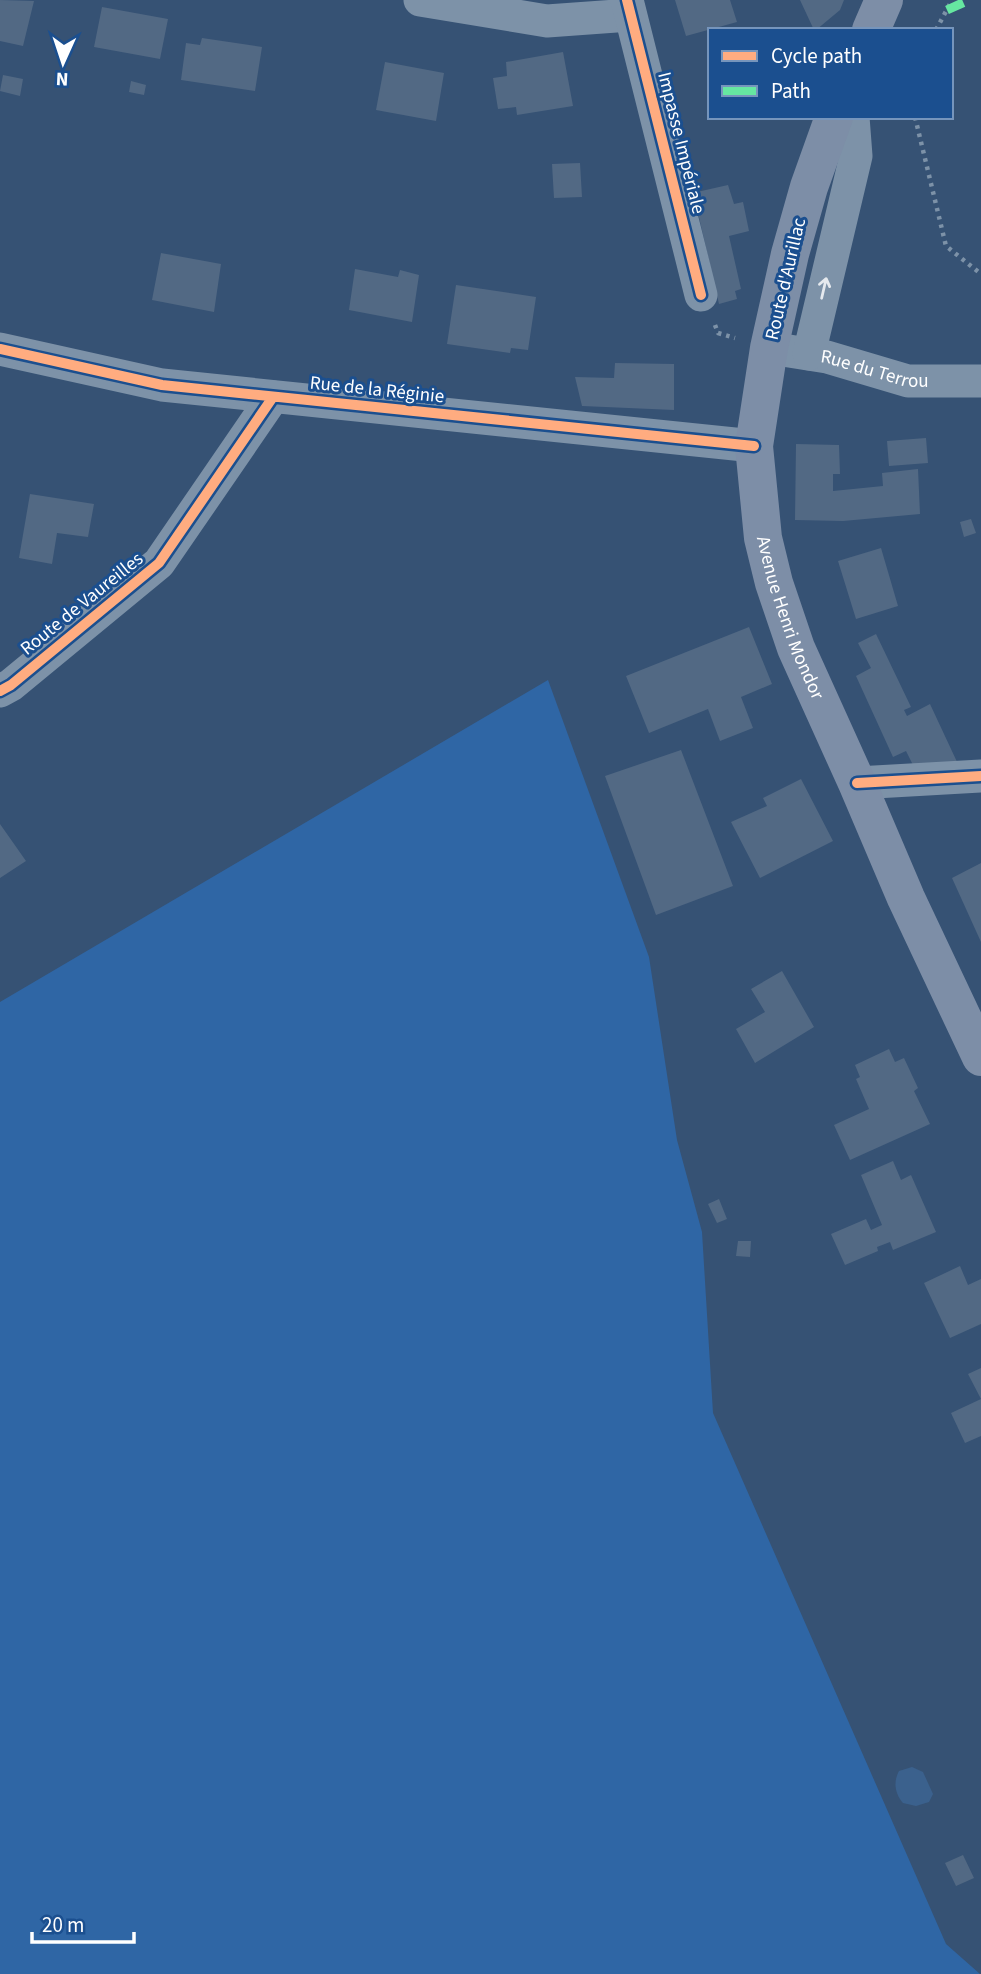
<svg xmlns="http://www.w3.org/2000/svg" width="981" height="1974" viewBox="0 0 981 1974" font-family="'Source Sans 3',sans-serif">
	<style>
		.green { fill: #2f66a5 }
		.water { fill: #3b618d }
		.building { fill: #526984 }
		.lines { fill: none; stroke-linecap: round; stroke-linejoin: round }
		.path { stroke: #7d92a8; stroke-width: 4.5; stroke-dasharray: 3.5 5; stroke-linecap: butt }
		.street { stroke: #7d92a8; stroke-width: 33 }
		.primary { stroke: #7d8ea7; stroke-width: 38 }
		.quiet { stroke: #66e7a1; stroke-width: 9; stroke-dasharray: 18 9; stroke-linecap: butt }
		.cycleway-casing { stroke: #1b4f8f; stroke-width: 15 }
		.cycleway { stroke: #ffac80; stroke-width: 10 }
		.oneway { stroke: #e5e9ee }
		.labels { text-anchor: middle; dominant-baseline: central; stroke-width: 6; stroke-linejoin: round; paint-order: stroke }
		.street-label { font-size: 19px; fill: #fff; stroke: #1b4f8f }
	</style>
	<rect width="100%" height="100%" fill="#365274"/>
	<path class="green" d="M548 680 649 957 677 1140 702 1232 713 1413 946 1944 980 1974H0V1002Z"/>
	<path class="water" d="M912 1767 923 1772 933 1794 929 1802 916 1806 903 1803C895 1794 893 1782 899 1771Z"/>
	<path class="building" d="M0 0 34 1 23 46 0 41Z
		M675 0H730L737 22 686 36Z
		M800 0H844L840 10 816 30H814Z
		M102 7 168 19 160 59 94 47Z
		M202 38 262 47 255 91 181 80 186 43 200 45Z
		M563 52 573 106 517 115 516 107 498 109 493 78 507 76 506 62Z
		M385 62 444 73 436 121 376 110Z
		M3 75 23 79 20 96 0 91Z
		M131 81 146 85 144 95 129 92Z
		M580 163 582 197 554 198 552 164Z
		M728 185 734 204 743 202 749 231 729 236 741 289 735 291 737 299 719 304 698 213 703 211 697 192Z
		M161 253 221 264 214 312 152 300Z
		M355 269 398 277 400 270 419 275 412 322 349 310Z
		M456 285 536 297 528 350 511 348 510 353 447 344Z
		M615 363 674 364V410L582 406 575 377 614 378Z
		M926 438 928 463 889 466 887 441Z
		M796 444 839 445 840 474H833V491L883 486 882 473 918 469 920 514 843 521 795 520Z
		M30 494 94 504 88 537 57 533 52 564 19 558Z
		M971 519 976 533 964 537 960 522Z
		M881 548 898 606 856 619 838 561Z
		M749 627 772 684 741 697 753 728 720 741 708 709 649 733 626 676Z
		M876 634 911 707 904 710 907 716 930 704 958 764 913 765 906 751 893 757 856 676 871 668 858 643Z
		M681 750 733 886 656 915 605 776Z
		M801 779 833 841 760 878 731 822 767 806 763 798Z
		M0 824 26 861 0 878Z
		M981 863V942L952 878Z
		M782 971 814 1027 755 1063 736 1029 765 1012 751 989Z
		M889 1049 895 1062 904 1058 918 1088 914 1091 930 1124 850 1160 834 1125 869 1109 856 1079 860 1077 855 1065Z
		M893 1161 901 1180 911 1175 936 1232 893 1250 890 1242 877 1247 878 1251 845 1265 831 1234 866 1219 871 1230 882 1225 861 1175Z
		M719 1199 727 1219 717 1223 708 1204Z
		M738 1241H751L750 1257 736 1256Z
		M960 1266 968 1285 981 1279V1324L950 1338 924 1283Z
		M981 1368V1436L965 1443 951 1413 981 1399 968 1374Z
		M963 1855 974 1878 956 1886 945 1863Z"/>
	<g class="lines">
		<path class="path" d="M936 30 952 0
			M915 117 946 246 981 274
			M715 325 718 333 735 338"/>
		<g class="street">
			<path d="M420 0 547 21 630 15"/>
			<path d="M627 0 701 295"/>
			<path d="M0 349 162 385 754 446"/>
			<path id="s1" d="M789 351 827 357 908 381H981"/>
			<path d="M809 354 856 156 853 117"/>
			<path d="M0 691 11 685 159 563 273 397"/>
			<path d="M857 783 981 776"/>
		</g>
		<g class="primary">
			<path d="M871 30 884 0"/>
			<path id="s2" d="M834 117 809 187 790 254 769 348 754 446 763 538 774 583 796 648 857 783 906 898 981 1057"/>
		</g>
		<path class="quiet" d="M947 10 969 0"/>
		<g class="cycleway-casing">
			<path id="cycleway" d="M627 0 701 295
				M0 349 162 385 754 446
				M0 691 11 685 159 563 273 397
				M857 783 981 776"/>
		</g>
		<use href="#cycleway" class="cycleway"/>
	</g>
	<defs><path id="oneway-shaft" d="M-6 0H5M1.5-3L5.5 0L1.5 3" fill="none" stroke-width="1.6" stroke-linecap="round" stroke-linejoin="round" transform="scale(1.75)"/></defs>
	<use class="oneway" href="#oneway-shaft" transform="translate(824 288) rotate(-77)"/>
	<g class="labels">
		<g class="street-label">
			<text transform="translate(681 143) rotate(76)">Impasse Impériale</text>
			<text transform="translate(786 279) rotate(-77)">Route d'Aurillac</text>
			<text stroke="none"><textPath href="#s1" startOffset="88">Rue du Terrou</textPath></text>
			<text transform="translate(377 390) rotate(6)">Rue de la Réginie</text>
			<text transform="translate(82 604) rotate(-39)">Route de Vaureilles</text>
			<text stroke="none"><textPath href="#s2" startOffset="516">Avenue Henri Mondor</textPath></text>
		</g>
	</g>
	<rect x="708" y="28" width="245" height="91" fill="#1b4f8f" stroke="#7695bc" stroke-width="2"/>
	<rect x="722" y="51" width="35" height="10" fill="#ffac80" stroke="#7695bc" stroke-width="2"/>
	<text x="771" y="63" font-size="21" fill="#ffffff">Cycle path</text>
	<rect x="722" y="86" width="35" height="10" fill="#66e7a1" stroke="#7695bc" stroke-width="2"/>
	<text x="771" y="98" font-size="21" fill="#ffffff">Path</text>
	<g transform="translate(63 63) rotate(183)" stroke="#1b4f8f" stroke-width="5" paint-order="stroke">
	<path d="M0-5L12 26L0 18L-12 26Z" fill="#ffffff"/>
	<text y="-10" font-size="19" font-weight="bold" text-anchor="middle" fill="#ffffff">N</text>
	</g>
	<path d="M32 1932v10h102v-10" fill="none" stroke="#ffffff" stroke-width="3.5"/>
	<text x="42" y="1932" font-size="21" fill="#ffffff" stroke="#1b4f8f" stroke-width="5" paint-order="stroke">20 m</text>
</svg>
